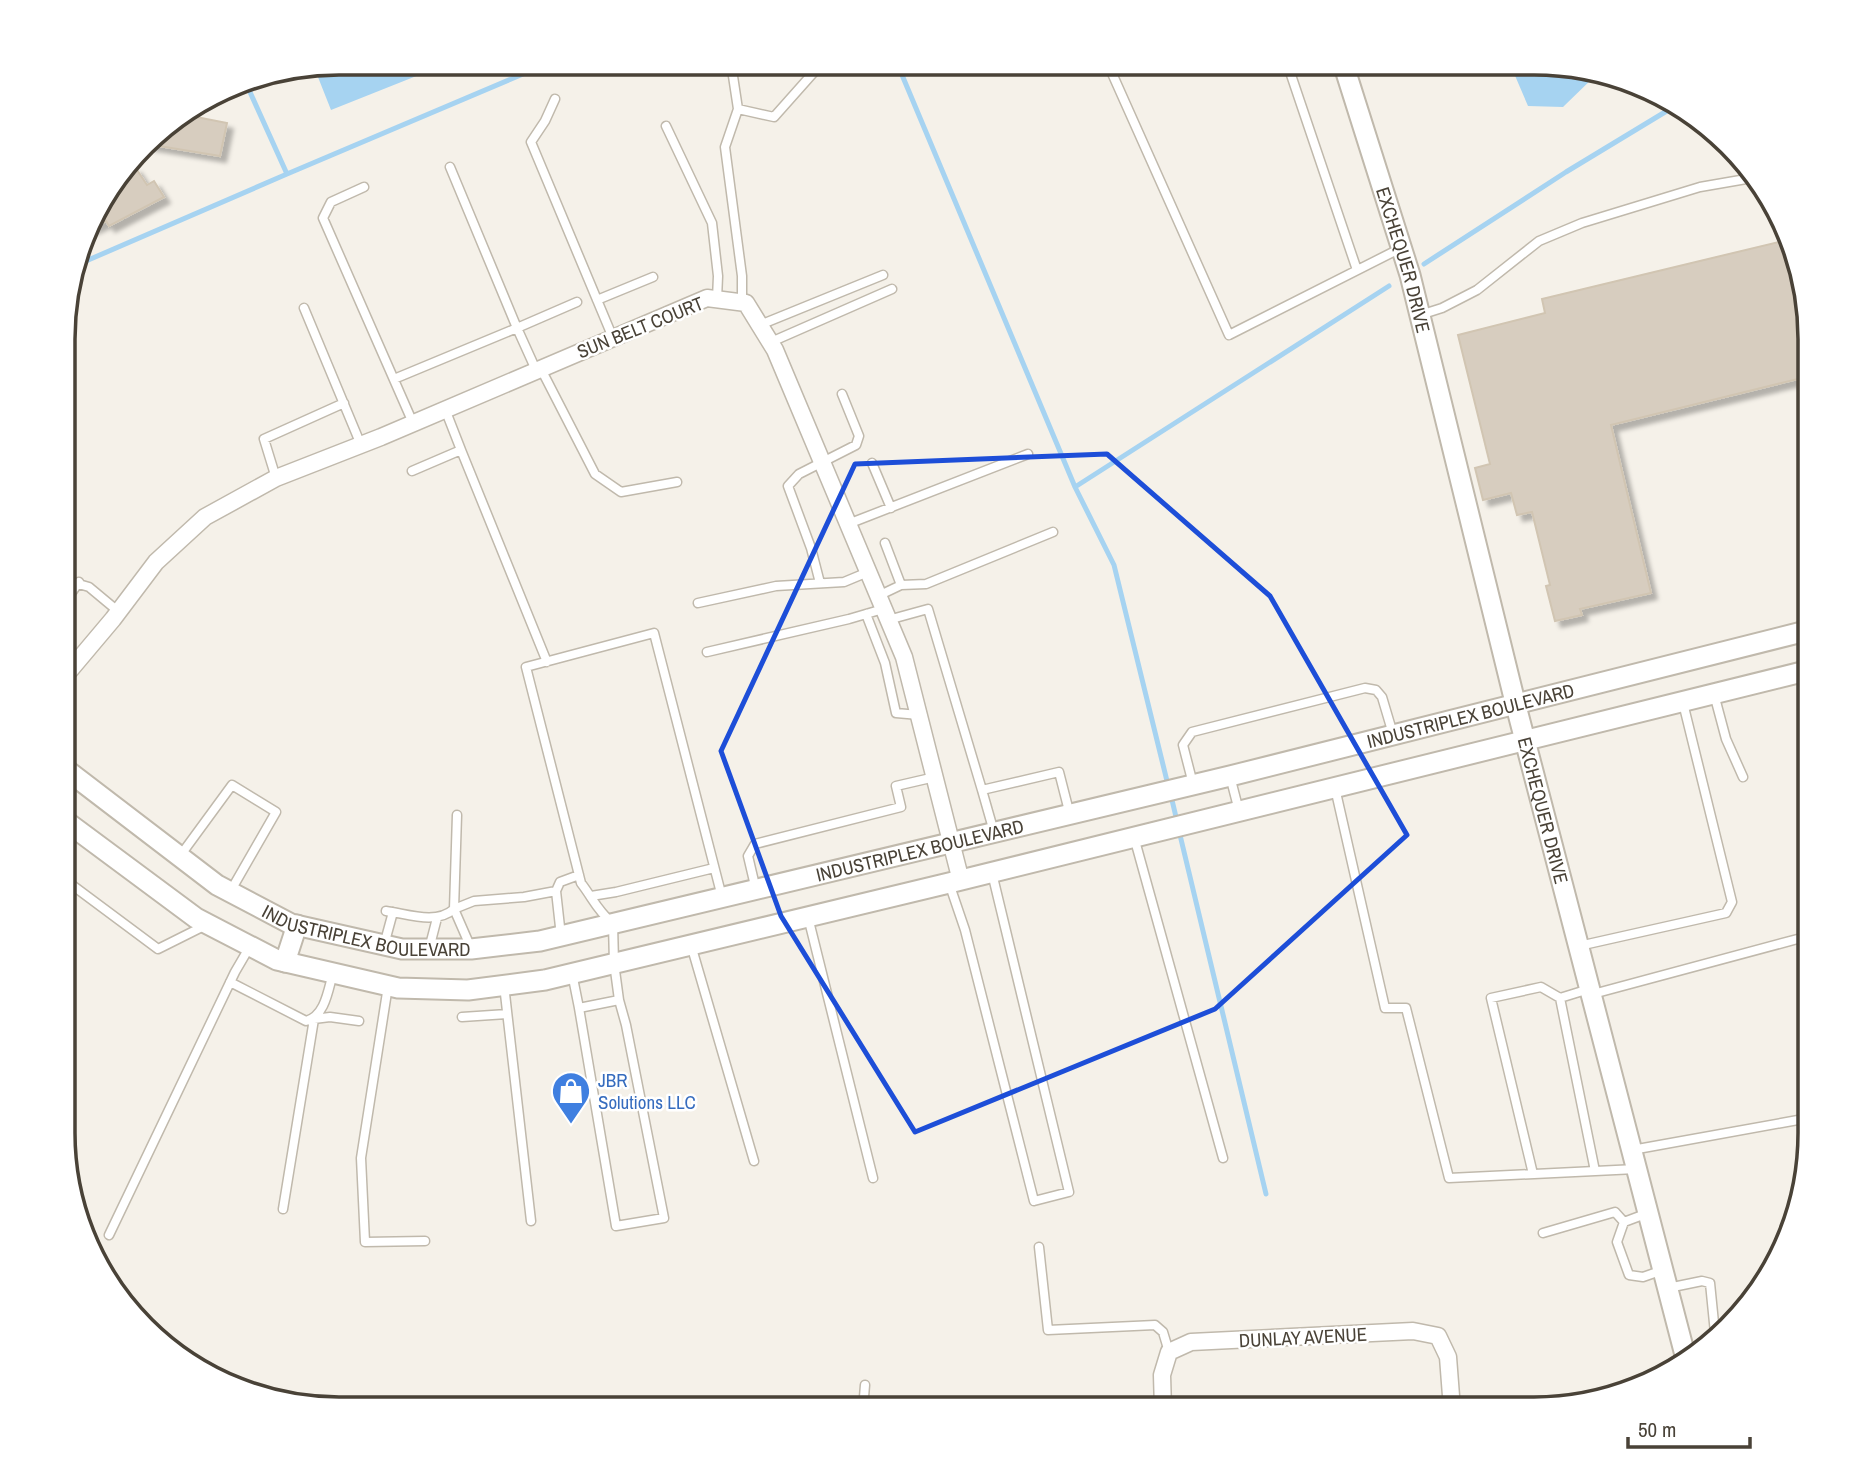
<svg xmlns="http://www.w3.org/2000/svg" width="1873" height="1472" viewBox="0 0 1873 1472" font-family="'Archivo Narrow',sans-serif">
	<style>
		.water { fill: #a6d3f1 }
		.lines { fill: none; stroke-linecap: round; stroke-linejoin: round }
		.stream { stroke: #a6d3f1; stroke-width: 5 }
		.building { fill: #d7cdbf; stroke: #d1c5b2; stroke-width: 2; filter: url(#shadow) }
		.service-casing { stroke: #c0b9ac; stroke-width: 11 }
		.minor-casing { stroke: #c0b9ac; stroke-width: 19 }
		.tertiary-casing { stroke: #c0b9ac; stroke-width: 23 }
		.service { stroke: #fff; stroke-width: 8 }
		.minor { stroke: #fff; stroke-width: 16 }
		.tertiary { stroke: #fff; stroke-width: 19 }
		.marked { fill: none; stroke: #1d4ed8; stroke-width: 5; stroke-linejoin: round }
		.labels { text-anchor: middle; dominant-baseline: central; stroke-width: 5; stroke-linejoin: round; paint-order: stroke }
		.street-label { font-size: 19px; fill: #494237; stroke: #fff }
		.shop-label { font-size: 19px; fill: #366cbe; stroke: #fff; text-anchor: start }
		.rim { fill: none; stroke: #494237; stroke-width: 3.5 }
	</style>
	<defs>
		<filter id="shadow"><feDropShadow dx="6" dy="6" stdDeviation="2" flood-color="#0004"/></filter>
	</defs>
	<rect width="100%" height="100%" fill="#f5f1e9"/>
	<path class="water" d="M340 63H449L331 110 314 67Z
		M1510 64H1551L1597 74 1563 107 1528 106Z"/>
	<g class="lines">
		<path class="stream" d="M897 63 1075 487 1389 286
			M287 174 549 63
			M79 264 287 174 245 81
			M1424 264 1566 172 1675 106
			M1075 487 1114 565 1167 781
			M1172 800 1176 817
			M1180 835 1266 1194"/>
	</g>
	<path class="building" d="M186 115 227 123 220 156 147 144 158 131Z
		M135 167 147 185 154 181 164 197 109 226 106 221 91 228 100 202 121 176Z
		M1787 240 1810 339V376L1611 425 1651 593 1580 609 1582 615 1555 621 1546 586 1550 585 1532 512 1517 515 1511 493 1483 500 1475 468 1490 464 1458 335 1545 313 1542 299Z"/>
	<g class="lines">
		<g class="service-casing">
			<path id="service" d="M731 63 738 109 725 147 742 276V303
				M1128 63 1111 71 1229 335 1401 248
				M1287 63 1357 270
				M555 99 545 121 531 142 613 338
				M738 109 774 117 822 63
				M666 126 712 223 718 276 717 299
				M364 187 331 202 323 218 413 423
				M597 300 653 277
				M304 308 361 445
				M1420 315 1442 308 1477 290 1539 241 1582 223 1700 187 1752 178
				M760 325 883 275
				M771 342 892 289
				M541 369 595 474 621 492 677 482
				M536 370 517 328 577 302
				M394 379 517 328 450 167
				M461 450 547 662
				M872 463 891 508
				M412 471 461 450 445 409
				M276 478 264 439 344 403
				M848 524 1028 454
				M65 580 89 587 119 612
				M820 583 811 548 788 486 799 474 856 445 859 436 842 394
				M901 585 926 584 1053 532
				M878 596 901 585 885 543
				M65 602 79 582
				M698 603 776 586 844 582 868 572
				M866 614 885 663 896 713 919 715
				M888 620 928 609 982 790
				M707 652 849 619 883 609
				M1714 694 1726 739 1743 777
				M1230 776 1239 811
				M1193 784 1183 745 1192 732 1365 688 1376 690 1382 697 1393 734
				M1335 788 1385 1008H1406L1449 1178 1636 1169
				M457 815 454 909 474 901 524 897 556 891 561 936
				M994 832 982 790 1059 772 1070 815
				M1134 837 1223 1158
				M180 856 232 785 276 812 230 892
				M64 879 158 949 204 926
				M949 883 965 930 1034 1201 1069 1192 992 873
				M756 890 748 856 755 844 901 807 896 786 935 777
				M556 891 560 882 579 875
				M591 896 616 892 714 868
				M386 911C408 914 436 925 454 909L471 948
				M808 917 873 1178
				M384 945 393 912
				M691 945 754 1161
				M1579 946 1726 913 1732 902 1683 703
				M429 949 437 918
				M572 973 579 1008 619 1000 614 963 613 924C596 909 594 900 581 883L526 667 654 633 722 897
				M230 982 306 1021C325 1016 328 991 333 973
				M504 985 531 1221
				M388 986 361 1158 365 1242 425 1241
				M1589 989 1560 998 1595 1171
				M1593 994 1805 937 1810 938
				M579 1008 616 1226 664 1218 626 1025 619 1000
				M462 1017 507 1014
				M1632 1150 1809 1118
				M1533 1174 1491 998 1541 987 1560 998
				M283 1209 314 1019 330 1017 359 1021
				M1648 1213 1624 1222 1617 1242 1629 1275 1643 1277 1663 1270
				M1543 1233 1615 1212 1624 1222
				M109 1235 235 972 249 948
				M1039 1247 1048 1330 1155 1325 1163 1332 1169 1352
				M1668 1288 1702 1281 1710 1283 1715 1333
				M863 1409 865 1385"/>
		</g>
		<g class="minor-casing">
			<path id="minor" d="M65 676 113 619 156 562 205 517 276 478 381 437 707 298 746 303 775 350 904 657 961 881
				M1163 1409 1162 1375 1169 1352 1191 1342 1413 1331 1438 1336 1448 1357 1452 1409"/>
		</g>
		<g class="tertiary-casing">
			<g id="tertiary">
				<path id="s1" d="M1343 63 1410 275 1515 702 1685 1355"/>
				<path id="s2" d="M64 768 217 885 291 924 402 949H471L540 941 1230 776 1810 630"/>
				<path d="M64 820 196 918 277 960 398 988 468 990 545 980 949 883 1810 670"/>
				<path d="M285 962 297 925"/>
			</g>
		</g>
		<use href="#service" class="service"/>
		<use href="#minor" class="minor"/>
		<use href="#tertiary" class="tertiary"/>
	</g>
	<path class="marked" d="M1107 454 1270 596 1407 835 1215 1009 915 1132 781 916 721 751 855 464Z"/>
	<defs>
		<g id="shop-pin" transform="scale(2.0125)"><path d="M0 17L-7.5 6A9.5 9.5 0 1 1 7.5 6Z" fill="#3f7fe0" stroke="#fff"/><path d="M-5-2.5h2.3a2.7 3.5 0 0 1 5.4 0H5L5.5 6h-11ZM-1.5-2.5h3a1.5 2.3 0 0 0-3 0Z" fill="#fff"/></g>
	</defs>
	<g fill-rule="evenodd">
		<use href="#shop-pin" x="571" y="1091"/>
	</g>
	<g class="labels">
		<g class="street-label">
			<text stroke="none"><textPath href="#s1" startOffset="206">EXCHEQUER DRIVE</textPath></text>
			<text transform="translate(640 327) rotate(-22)">SUN BELT COURT</text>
			<text stroke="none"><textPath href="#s2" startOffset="1486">INDUSTRIPLEX BOULEVARD</textPath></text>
			<text stroke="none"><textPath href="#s1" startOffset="774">EXCHEQUER DRIVE</textPath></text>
			<text stroke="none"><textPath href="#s2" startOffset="919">INDUSTRIPLEX BOULEVARD</textPath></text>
			<text stroke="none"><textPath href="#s2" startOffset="352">INDUSTRIPLEX BOULEVARD</textPath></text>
			<text transform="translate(1303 1337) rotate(-3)">DUNLAY AVENUE</text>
		</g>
		<g class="shop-label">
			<text x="598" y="1080">JBR<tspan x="598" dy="22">Solutions LLC</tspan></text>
		</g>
	</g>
	<path d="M0 0H1873V1472H0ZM339 75H1534A264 264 0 0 1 1798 339V1133A264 264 0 0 1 1534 1397H339A264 264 0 0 1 75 1133V339A264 264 0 0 1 339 75Z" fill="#fff" fill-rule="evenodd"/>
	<path class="rim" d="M339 75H1534A264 264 0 0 1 1798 339V1133A264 264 0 0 1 1534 1397H339A264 264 0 0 1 75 1133V339A264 264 0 0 1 339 75Z"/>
	<path d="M1628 1437v10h122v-10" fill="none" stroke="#494237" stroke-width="3.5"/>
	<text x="1638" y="1437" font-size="21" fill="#494237" stroke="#ffffff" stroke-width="5" paint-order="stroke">50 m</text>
</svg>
